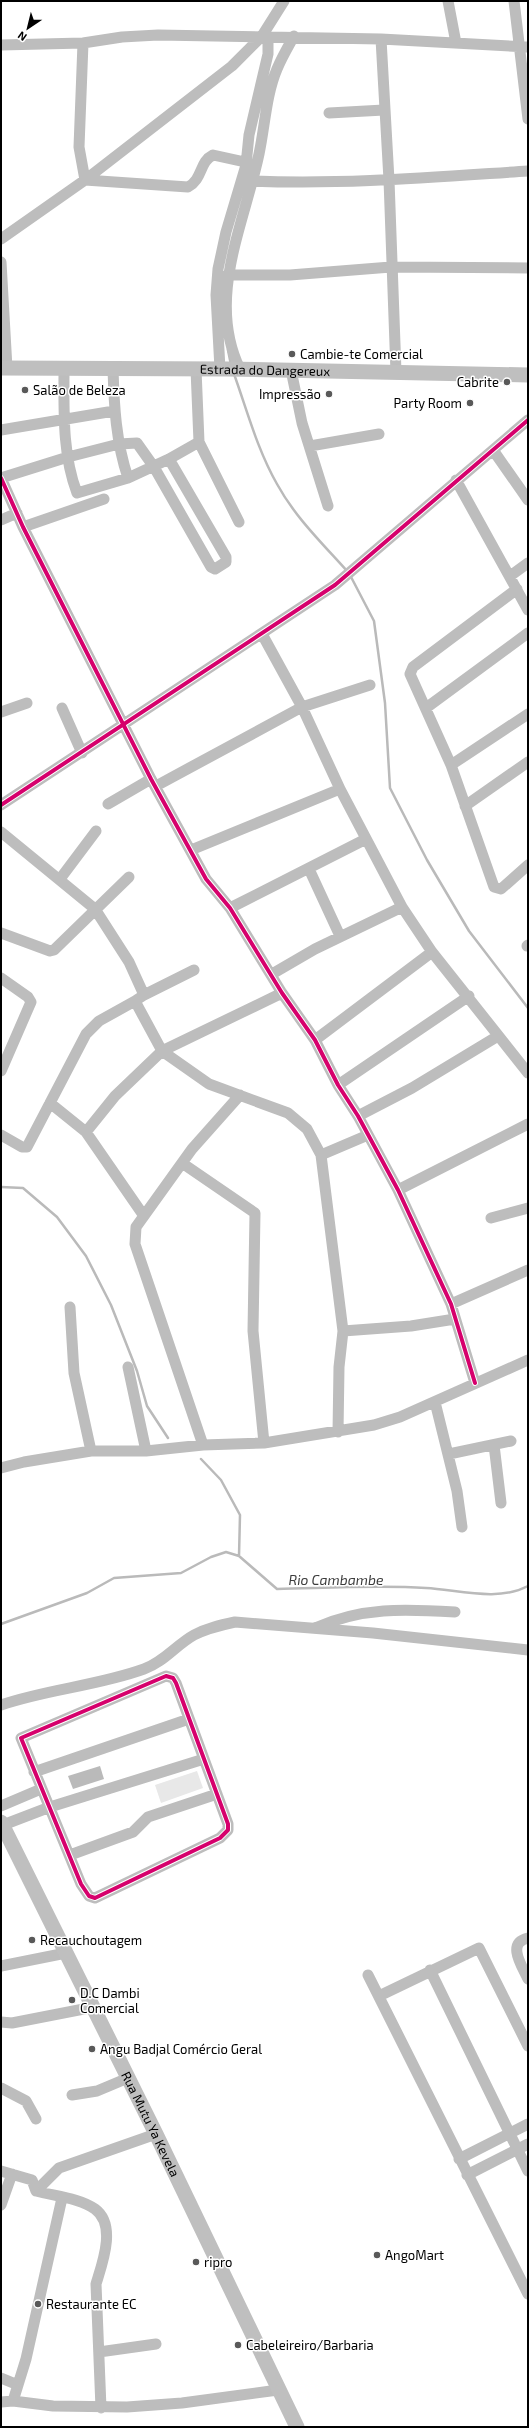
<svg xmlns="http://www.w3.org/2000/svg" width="529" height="2428" viewBox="0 0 529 2428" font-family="'Exo 2',sans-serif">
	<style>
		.green { fill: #e8e8e8 }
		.water { fill: #bababa }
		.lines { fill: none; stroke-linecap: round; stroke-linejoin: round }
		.stream { stroke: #bababa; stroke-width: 2.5 }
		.minor { stroke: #bdbdbd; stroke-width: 11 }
		.secondary { stroke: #bfbfbf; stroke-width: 15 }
		.cycleway-casing { stroke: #fff; stroke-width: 6 }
		.cycleway { stroke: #d6006c; stroke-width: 4 }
		.poi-dot { fill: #595959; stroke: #fff; stroke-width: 1.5 }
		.labels { text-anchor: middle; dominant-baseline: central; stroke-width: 3; stroke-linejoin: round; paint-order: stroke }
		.poi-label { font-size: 13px; fill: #000; stroke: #fff; text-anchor: start }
		.street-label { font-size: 13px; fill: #000; stroke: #fff }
		.water-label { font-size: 14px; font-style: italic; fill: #3d3d3d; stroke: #fff }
	</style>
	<rect width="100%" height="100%" fill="#fff"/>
	<path class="green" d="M197 1771 203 1788 161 1803 155 1785Z"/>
	<path class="water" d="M100 1766 104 1779 73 1789 68 1776Z"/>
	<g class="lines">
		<path class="stream" d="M228 350 231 365
			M234 374C247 410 257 449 277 484 295 517 322 543 347 571
			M350 575 374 621 385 703 390 788 427 860 469 931 528 1008
			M1 1187 23 1188 57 1217 86 1256 111 1305 137 1371 147 1406 168 1438
			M201 1459 221 1480 240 1515 239 1556
			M1 1624 87 1593 114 1578 181 1573 211 1557 226 1552 239 1556 277 1589C326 1588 377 1585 426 1588 459 1590 498 1602 528 1586"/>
		<path class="minor" d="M448 1 456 43
			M514 1 528 119
			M381 39 389 180 396 372
			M83 43 79 147 85 180 188 187C203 179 199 162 213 155L245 162
			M1 45 83 43 122 37 158 35 381 39 528 47
			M329 113 384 110
			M251 181C343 185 436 177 528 171
			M1 239 85 180 232 66 262 36 284 1
			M1 262 7 368
			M227 275H290L391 267 528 268
			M64 368C64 409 62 454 77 493L128 478 169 459 199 442
			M113 368C114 406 116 442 128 478
			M196 369 199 442 239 522
			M220 369 216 295 218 269 226 232 246 165 249 135 268 54V36
			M240 369C206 299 244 225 259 154 265 126 266 95 277 69 282 57 288 47 294 36
			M291 370 302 423 328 506
			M1 430 114 411
			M310 446 379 434
			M493 450 528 500
			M1 478 23 527 151 779 206 879 230 908 282 993 315 1040 338 1085 358 1116 398 1190 451 1304 475 1383
			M1 478 68 457 119 444 137 443 154 467 211 567 215 569 226 562V557L169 459
			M456 480 528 610
			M1 520 17 513
			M23 527 104 499
			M510 576 528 563
			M517 589 413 667 410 674 451 765 494 887 501 889 528 865
			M262 634 302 707 340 789 402 907 432 952 528 1073
			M62 708 82 753
			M426 708 528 633
			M1 712 27 703
			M451 765 528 714
			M156 786 302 707 370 685
			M108 804 151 779
			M1 805 335 585 528 420
			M465 806 528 762
			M1 832 95 909 129 962 144 995 135 1001 162 1051 209 1084 288 1113 307 1129 321 1155 343 1331 339 1367 338 1432
			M191 850 340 789
			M309 869 340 936
			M60 879 96 831
			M230 908 366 839
			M1 933 50 951 54 950 129 877
			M527 946 528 945
			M272 974 315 949 402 907
			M1 978 28 997 31 1002 1 1071
			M144 995 194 970
			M315 1040 432 952
			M338 1085 469 996
			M50 1103 86 1132
			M358 1116 412 1088 498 1036
			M1 1135 22 1147H27L86 1034 99 1021 135 1001
			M321 1155 368 1135
			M182 1163 255 1213 253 1331 264 1443
			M398 1190 528 1124
			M144 1216 86 1132 115 1096 162 1051 282 993
			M491 1218 528 1208
			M451 1304 528 1270
			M70 1307 74 1373 91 1451
			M343 1331 411 1326 455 1319
			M128 1367 146 1451
			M435 1402 457 1491 462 1527
			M203 1445 135 1244 136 1227 192 1149 240 1095
			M494 1445 501 1503
			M449 1454 511 1441
			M1 1468 24 1462 91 1451H146L203 1445 264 1443 374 1425 400 1417 528 1360
			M315 1628C362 1607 404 1609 455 1612
			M166 1676 173 1678 176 1683 228 1824V1830L220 1838 95 1898 89 1896 81 1884 21 1738Z
			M1 1705C47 1689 97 1686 144 1669 164 1662 176 1645 194 1635 207 1628 221 1625 235 1622L373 1633 528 1650
			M34 1772 189 1719
			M1 1806 41 1789
			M3 1825 50 1807 204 1759
			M70 1855 133 1832 148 1817 217 1794
			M528 1938C506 1943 522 1966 528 1979
			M1 1966 66 1953
			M430 1970 528 2171
			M368 1975 528 2294
			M379 1996 479 1948 528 2046
			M1 2022 12 2023 94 2007
			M1 2088 26 2101 36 2119
			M72 2095 97 2091 128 2078
			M459 2159 528 2124
			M1 2171 32 2180 36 2191C54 2196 80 2198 95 2209 117 2225 102 2264 96 2284L101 2408
			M467 2175 528 2144
			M36 2191 59 2168 156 2134
			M1 2205 12 2174
			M99 2352 156 2344
			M1 2378 18 2385
			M13 2401 26 2359 62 2198
			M1 2402 13 2401 53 2406 127 2407 182 2403 278 2390"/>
		<g class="secondary">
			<path id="s1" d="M1 368 227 369 528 375"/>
			<path id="s2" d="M1 1822 156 2134 297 2427"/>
		</g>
		<g class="cycleway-casing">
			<path id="cycleway" d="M1 478 23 527 151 779 206 879 230 908 282 993 315 1040 338 1085 358 1116 398 1190 451 1304 475 1383
				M1 805 335 585 528 420
				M166 1676 173 1678 176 1683 228 1824V1830L220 1838 95 1898 89 1896 81 1884 21 1738Z"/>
		</g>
		<use href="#cycleway" class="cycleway"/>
	</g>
	<g class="poi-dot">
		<circle cx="292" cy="354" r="4"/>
		<circle cx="507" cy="382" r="4"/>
		<circle cx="25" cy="390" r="4"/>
		<circle cx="329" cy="394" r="4"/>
		<circle cx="470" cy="403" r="4"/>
		<circle cx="32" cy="1940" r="4"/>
		<circle cx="72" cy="2000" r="4"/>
		<circle cx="92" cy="2049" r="4"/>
		<circle cx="377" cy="2255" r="4"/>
		<circle cx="196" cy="2262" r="4"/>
		<circle cx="38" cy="2304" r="4"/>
		<circle cx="238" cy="2345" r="4"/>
	</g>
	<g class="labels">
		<g class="poi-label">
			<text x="300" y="354">Cambie-te Comercial</text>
			<text x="499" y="382" text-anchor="end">Cabrite</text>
			<text x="33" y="390">Salão de Beleza</text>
			<text x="321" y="394" text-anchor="end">Impressão</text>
			<text x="462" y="403" text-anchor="end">Party Room</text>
			<text x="40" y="1940">Recauchoutagem</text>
			<text x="80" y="1993">D.C Dambi<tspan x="80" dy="15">Comercial</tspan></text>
			<text x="100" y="2049">Angu Badjal Comércio Geral</text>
			<text x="385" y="2255">AngoMart</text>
			<text x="204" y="2262">ripro</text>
			<text x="46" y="2304">Restaurante EC</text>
			<text x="246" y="2345">Cabeleireiro/Barbaria</text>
		</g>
		<g class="street-label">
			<text stroke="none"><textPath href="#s1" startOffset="264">Estrada do Dangereux</textPath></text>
			<text stroke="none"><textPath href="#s2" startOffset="337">Rua Mutu Ya Kevela</textPath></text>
		</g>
		<g class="water-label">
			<text x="336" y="1579">Rio Cambambe</text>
		</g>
	</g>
	<rect width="529" height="2428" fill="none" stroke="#000000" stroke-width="4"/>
	<g transform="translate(28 28) rotate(215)" stroke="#ffffff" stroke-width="3" paint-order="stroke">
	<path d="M0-3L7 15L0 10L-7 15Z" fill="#000000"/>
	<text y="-6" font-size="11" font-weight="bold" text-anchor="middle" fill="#000000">N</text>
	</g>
</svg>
